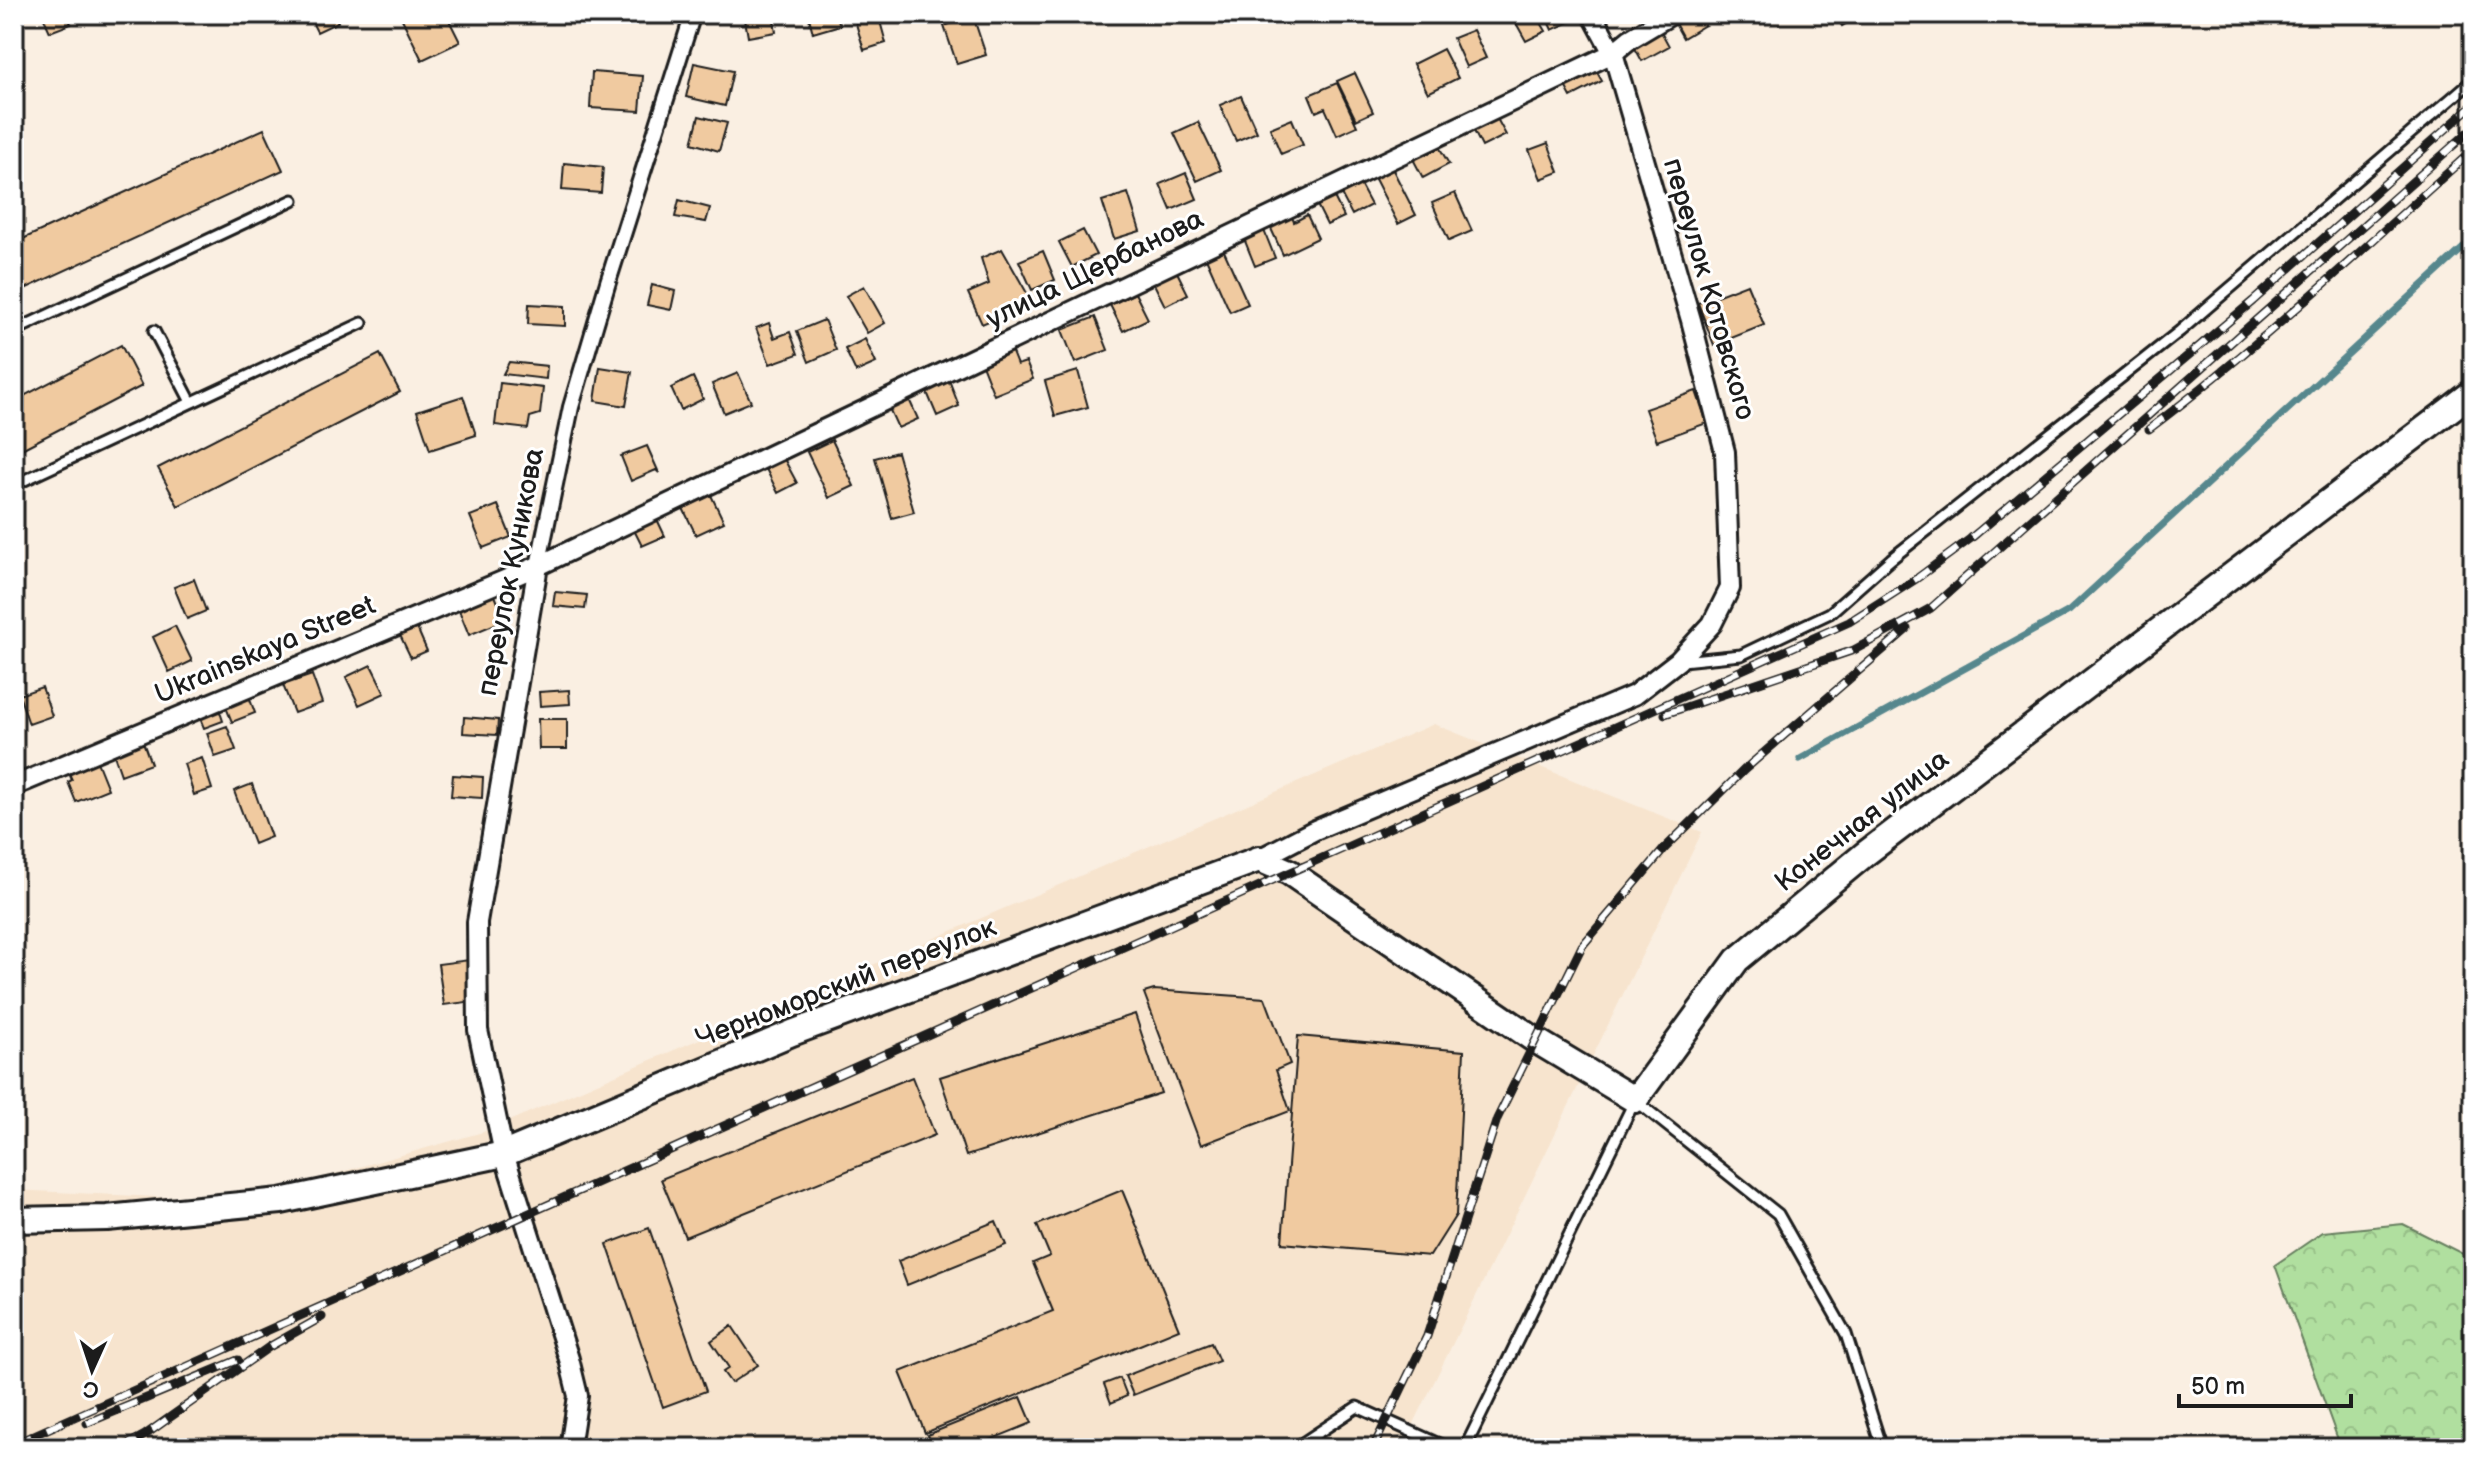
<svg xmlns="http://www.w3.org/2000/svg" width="2487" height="1462" viewBox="0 0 2487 1462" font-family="'Balsamiq Sans',sans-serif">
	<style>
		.built { fill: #f7e4ce }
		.forest { fill: url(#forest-crowns); stroke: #667e5e; stroke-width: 2 }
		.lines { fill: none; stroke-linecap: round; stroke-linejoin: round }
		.stream { stroke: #57878d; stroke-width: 7 }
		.building { fill: #f0caa0; stroke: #1c1c1c; stroke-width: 2 }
		.service-casing { stroke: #1c1c1c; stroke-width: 15 }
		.pedestrian-casing { stroke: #1c1c1c; stroke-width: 20 }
		.minor-casing { stroke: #1c1c1c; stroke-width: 24 }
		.tertiary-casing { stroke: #1c1c1c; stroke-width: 30 }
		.service { stroke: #fff; stroke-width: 9 }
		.pedestrian { stroke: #fff; stroke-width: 14 }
		.minor { stroke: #fff; stroke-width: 18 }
		.tertiary { stroke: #fff; stroke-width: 24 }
		.rail-casing { stroke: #1c1c1c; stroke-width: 9 }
		.rail { stroke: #fff; stroke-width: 6; stroke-dasharray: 18; stroke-linecap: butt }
		.labels { text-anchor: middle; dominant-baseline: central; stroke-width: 6; stroke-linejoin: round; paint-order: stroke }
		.street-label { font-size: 28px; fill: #1c1c1c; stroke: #fff }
	</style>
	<defs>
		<pattern id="forest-crowns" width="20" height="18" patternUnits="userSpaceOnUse" patternTransform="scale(2)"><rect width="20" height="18" fill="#b0df9f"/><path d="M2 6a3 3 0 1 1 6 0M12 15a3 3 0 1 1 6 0" fill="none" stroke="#97bf88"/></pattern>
	</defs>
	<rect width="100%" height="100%" fill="#faefe2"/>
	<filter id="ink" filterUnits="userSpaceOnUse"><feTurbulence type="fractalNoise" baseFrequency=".0125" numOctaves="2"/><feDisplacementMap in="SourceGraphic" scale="16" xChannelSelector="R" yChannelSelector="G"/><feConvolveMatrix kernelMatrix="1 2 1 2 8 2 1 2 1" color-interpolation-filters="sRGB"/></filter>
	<g filter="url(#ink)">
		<path class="built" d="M1434 724 1702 832 1402 1448H14V1190L239 1201 483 1132Z"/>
		<path class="forest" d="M2403 1224 2473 1259V1448H2341L2275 1265 2323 1232Z"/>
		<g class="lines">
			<path class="stream" d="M1800 759 2069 611 2473 239"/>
		</g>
		<path class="building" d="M42 14H67L71 24 50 32Z
			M308 14H334L338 22 317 32Z
			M407 14H446L460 42 422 60 402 19Z
			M744 14H773L776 32 748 37Z
			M808 14H836L840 25 813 33Z
			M853 14H878L886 43 864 50Z
			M1511 14H1536L1546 31 1526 41Z
			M1557 14H1577L1579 18 1552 30 1547 19Z
			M1683 14H1698L1705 25 1683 38 1673 20Z
			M1835 14H1862L1842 26Z
			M973 16 986 55 957 64 944 26Z
			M1657 24 1669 46 1642 61 1630 39Z
			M1473 30 1486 58 1466 67 1453 38Z
			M1443 49 1458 78 1428 93 1413 64Z
			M694 63 733 71 725 106 686 97Z
			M1594 67 1602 81 1571 97 1564 84Z
			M592 72 643 76 640 111 590 108Z
			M1355 73 1373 112 1356 120 1337 81Z
			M1337 83 1357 126 1337 135 1325 108 1316 112 1309 95Z
			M1241 96 1257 132 1236 141 1220 105Z
			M1495 115 1506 135 1482 147 1472 127Z
			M699 116 727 123 719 151 692 143Z
			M1292 119 1303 145 1281 154 1270 128Z
			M1198 122 1221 170 1197 181 1174 133Z
			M264 129 283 170 14 294V243Z
			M1548 143 1559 172 1541 179 1529 150Z
			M1438 145 1449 164 1423 178 1413 159Z
			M564 163 603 167 601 193 562 190Z
			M1392 168 1416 215 1398 224 1374 177Z
			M1186 173 1197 199 1171 210 1160 184Z
			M1358 181 1371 205 1352 215 1339 190Z
			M1128 193 1140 231 1114 239 1102 201Z
			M1332 193 1344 217 1327 225 1315 201Z
			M1455 193 1472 231 1449 241 1432 203Z
			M679 200 710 208 706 222 675 217Z
			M1290 212 1294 222 1307 215 1318 238 1283 255 1268 222Z
			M1263 228 1275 258 1255 266 1243 236Z
			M1083 230 1096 255 1072 267 1059 242Z
			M1002 249 1032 302 982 324 968 293 989 284 981 258Z
			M1043 251 1055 280 1032 290 1019 261Z
			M1224 251 1248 304 1230 312 1206 258Z
			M1176 270 1188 294 1165 306 1153 282Z
			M1747 284 1764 325 1714 345 1698 303Z
			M652 285 675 291 671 310 647 305Z
			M864 286 885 323 867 333 846 296Z
			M1135 293 1148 319 1123 331 1110 305Z
			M529 304 565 306V326L528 324Z
			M1095 317 1108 350 1075 363 1062 330Z
			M824 320 836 350 809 362 797 331Z
			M769 323 774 338 790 332 798 354 770 364 756 328Z
			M865 339 876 363 856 372 845 349Z
			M121 345 142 386 14 453V401Z
			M1011 350 1017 365 1026 362 1033 379 994 395 981 362Z
			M380 354 400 392 178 506 158 468Z
			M509 362 547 366 546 379 503 374Z
			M600 367 632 372 626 406 595 401Z
			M1078 371 1088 407 1055 416 1045 381Z
			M738 373 751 402 724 413 712 384Z
			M693 377 703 399 681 410 671 388Z
			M949 380 959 406 937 416 926 390Z
			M500 383 543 388 540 414 530 417 528 429 495 425Z
			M1696 391 1707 423 1657 441 1645 409Z
			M463 396 476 435 430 450 417 411Z
			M908 397 918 419 898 428 888 406Z
			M832 440 854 486 829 498 807 452Z
			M647 446 659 473 656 470 631 481 621 456Z
			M897 452 914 512 892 518 875 458Z
			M782 455 797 483 778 493 764 465Z
			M709 491 724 522 696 535 681 504Z
			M498 505 511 537 483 548 470 516Z
			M655 515 665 536 642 546 632 526Z
			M194 579 206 611 187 619 174 587Z
			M555 592 587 595 585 609 553 606Z
			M494 593 505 620 469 635 458 608Z
			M414 621 427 651 411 658 397 629Z
			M175 626 192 661 169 672 153 637Z
			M371 665 385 693 359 705 346 677Z
			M312 675 322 703 294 713 283 685Z
			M42 687 52 716 29 724 19 695Z
			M569 690 570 704 540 706 539 692Z
			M248 694 255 713 232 722 224 702Z
			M218 706 223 721 204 728 198 713Z
			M464 717 498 720 497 735 463 733Z
			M538 719H567V749H539Z
			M227 726 236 750 215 757 207 733Z
			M142 739 151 764 121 775 112 749Z
			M202 758 212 789 194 795 184 764Z
			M96 759 108 789 76 802 68 782 72 780 68 771Z
			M453 775 483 777 482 798 451 796Z
			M252 784 271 837 254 844 234 791Z
			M14 802 22 818 14 822Z
			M469 960 475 1001 444 1005 438 964Z
			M1154 990 1265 998 1290 1064 1276 1070 1290 1111 1201 1145 1144 993Z
			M1135 1014 1161 1093 966 1156 940 1077Z
			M1298 1036 1464 1051 1456 1215 1430 1256 1282 1243Z
			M912 1077 935 1135 685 1237 661 1179Z
			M1122 1190 1179 1329 925 1433 900 1372 1053 1311 1033 1263 1050 1256 1037 1225Z
			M996 1221 1006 1245 907 1285 898 1261Z
			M649 1228 706 1391 663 1407 607 1244Z
			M732 1326 758 1365 731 1383 723 1372 729 1368 711 1341Z
			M1211 1343 1219 1361 1133 1395 1125 1376Z
			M1120 1378 1127 1396 1111 1403 1104 1384Z
			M1021 1397 1032 1423 970 1448H932L927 1435Z"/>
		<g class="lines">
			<g class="service-casing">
				<path id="service" d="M14 331 293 200
					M154 331 191 402
					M14 485 362 323
					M1682 661 1741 655 1830 613 1891 559 2180 331 2473 80
					M1295 1448 1357 1407 1448 1448
					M1465 1448 1635 1100 1778 1214 1846 1334 1882 1448"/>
			</g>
			<g class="pedestrian-casing">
				<path id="pedestrian" d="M538 566 571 407 608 282 693 14"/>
			</g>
			<g class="minor-casing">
				<path id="minor" d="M538 566 477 922 478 1030 504 1154 569 1359 578 1396 570 1448
					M14 786 538 566 1613 53 1630 39 1672 14
					M1259 859 1315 830 1634 695 1678 661 1712 624 1730 588 1725 452 1691 320 1613 53 1592 14"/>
			</g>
			<g class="tertiary-casing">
				<path id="tertiary" d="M14 1220 107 1218 281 1201 504 1154 792 1033 1259 859 1289 872 1535 1040 1635 1100 1737 960 1865 854 2473 392"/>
			</g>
			<use href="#service" class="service"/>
			<use href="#pedestrian" class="pedestrian"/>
			<use href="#minor" class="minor"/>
			<use href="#tertiary" class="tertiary"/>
			<g class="rail-casing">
				<path id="rail" d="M2149 429C2263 343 2367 245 2473 150
					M1665 714 1854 650 1931 608 2473 128
					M87 1423 238 1360
					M14 1444 1849 622 1916 579 1970 539 2253 301 2473 105
					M121 1448 145 1435 269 1347 322 1317
					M1373 1448 1427 1336 1497 1119 1582 946 1665 848 1744 770 1907 629"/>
			</g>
			<use href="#rail" class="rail"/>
		</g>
	</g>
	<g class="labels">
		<g class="street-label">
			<text transform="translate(1095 269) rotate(-26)">улица Щербанова</text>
			<text transform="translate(1709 289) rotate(74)">переулок Котовского</text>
			<text transform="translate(511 572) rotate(-79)">переулок Куникова</text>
			<text transform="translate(265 650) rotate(-23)">Ukrainskaya Street</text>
			<text transform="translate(1862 821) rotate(-38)">Конечная улица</text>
			<text transform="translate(846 983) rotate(-21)">Черноморский переулок</text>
		</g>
	</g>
	<rect width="2487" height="1462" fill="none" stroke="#fff" stroke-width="48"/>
	<rect x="24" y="24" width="2439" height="1414" fill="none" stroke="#1c1c1c" stroke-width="3" filter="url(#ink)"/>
	<g transform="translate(92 1370) rotate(183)" stroke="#ffffff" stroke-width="6" paint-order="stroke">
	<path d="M0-6L14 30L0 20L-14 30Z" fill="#1c1c1c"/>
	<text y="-12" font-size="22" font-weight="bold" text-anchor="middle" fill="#1c1c1c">С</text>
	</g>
	<path d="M2179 1394v12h172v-12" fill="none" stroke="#1c1c1c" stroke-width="4"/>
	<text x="2191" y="1394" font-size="24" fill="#1c1c1c" stroke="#ffffff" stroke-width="6" paint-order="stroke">50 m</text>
</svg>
